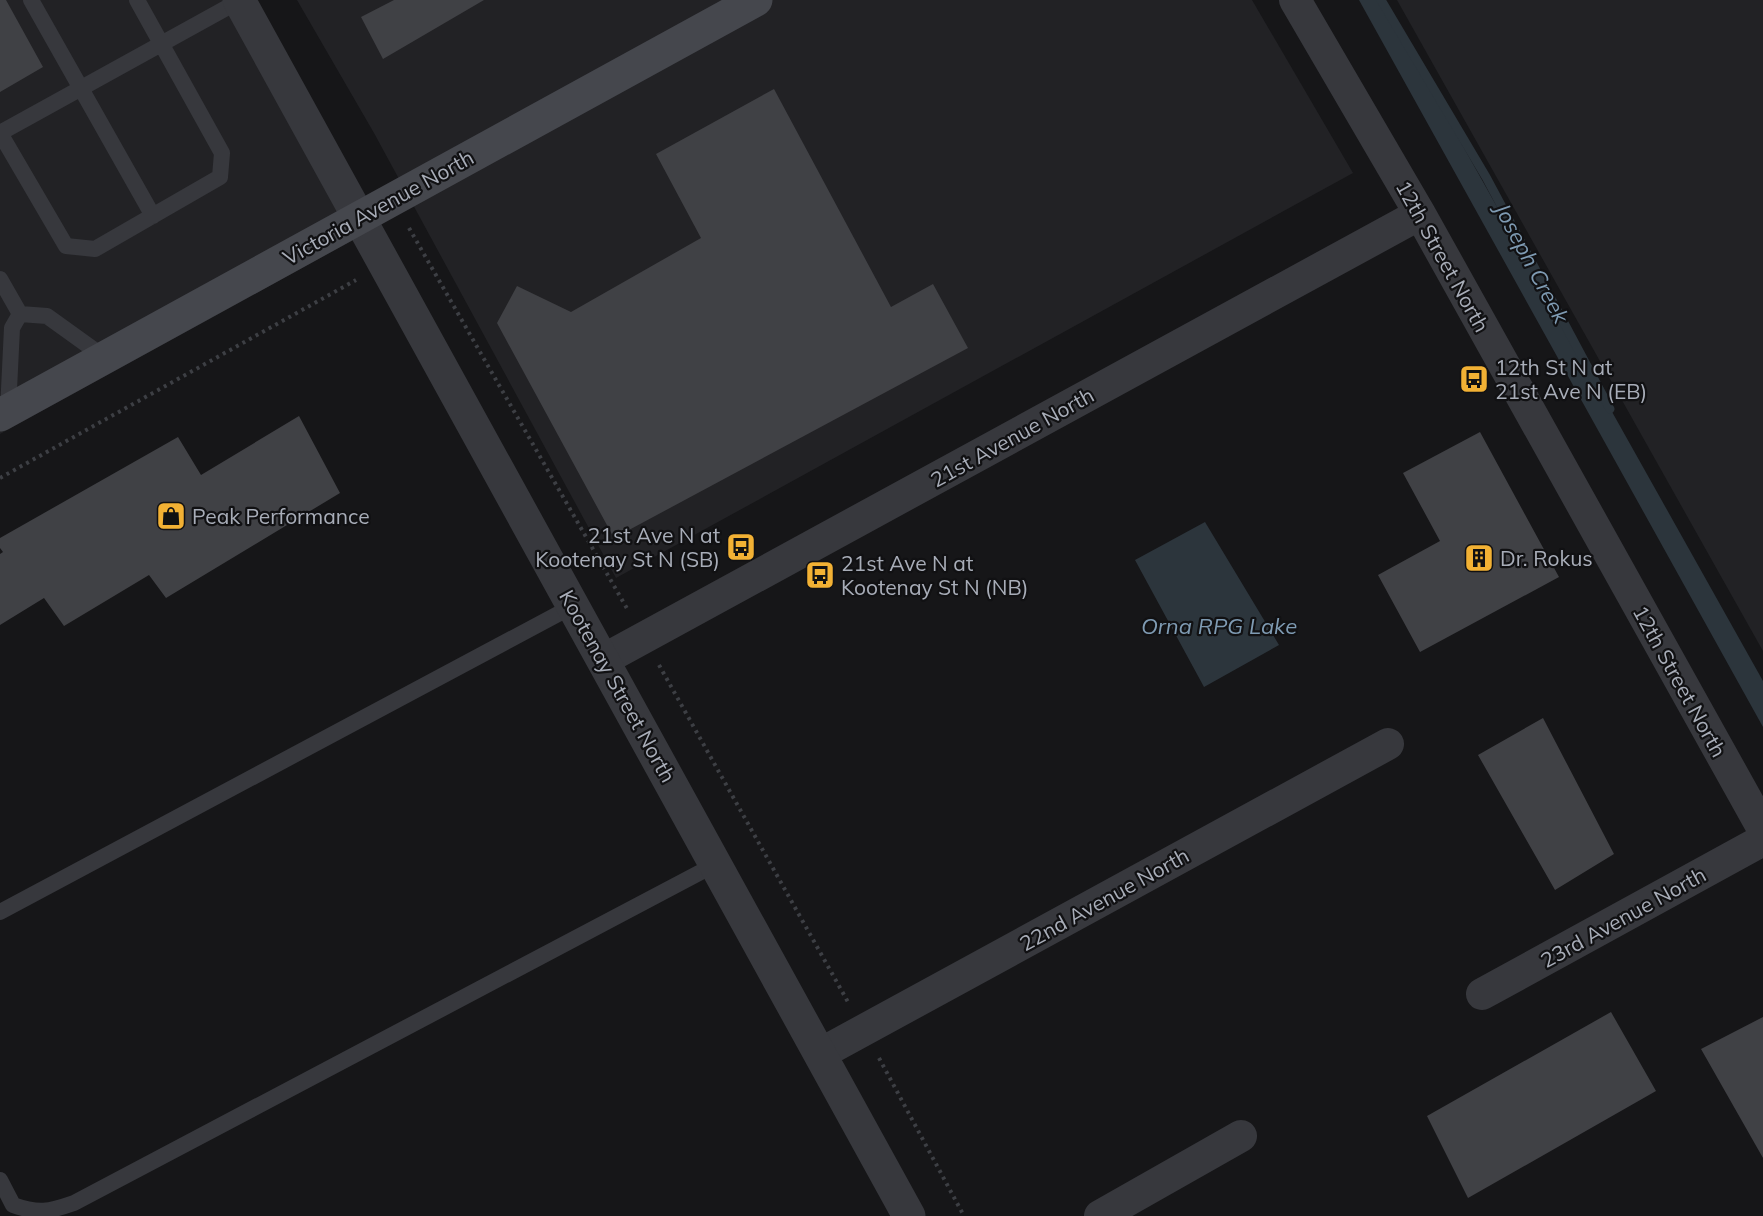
<svg xmlns="http://www.w3.org/2000/svg" width="1763" height="1216" viewBox="0 0 1763 1216" font-family="Mulish,sans-serif">
	<style>
		.built { fill: #222225 }
		.water { fill: #2c353c }
		.lines { fill: none; stroke-linecap: round; stroke-linejoin: round }
		.stream { stroke: #2c353c; stroke-width: 9 }
		.building { fill: #404145 }
		.path { stroke: #3d3f44; stroke-width: 4; stroke-dasharray: 3 4.5; stroke-linecap: butt }
		.service { stroke: #37383d; stroke-width: 16 }
		.minor { stroke: #37383d; stroke-width: 32 }
		.tertiary { stroke: #37383d; stroke-width: 33 }
		.secondary { stroke: #45474d; stroke-width: 33 }
		.labels { text-anchor: middle; dominant-baseline: central; stroke-width: 4.5; stroke-linejoin: round; paint-order: stroke }
		.street-label { font-size: 21px; fill: #a8adb8; stroke: #111113 }
		.poi-label { font-size: 21px; fill: #a8adb8; stroke: #111113; text-anchor: start }
		.water-label { font-size: 22px; font-style: italic; fill: #7f9bb3; stroke: #111113 }
	</style>
	<rect width="100%" height="100%" fill="#161618"/>
	<path class="built" d="M0 0H242L366 233 0 434Z
		M297 0H1252L1353 173 616 578 374 133Z
		M1397 0H1763V651L1723 580Z"/>
	<path class="water" d="M1359 0H1381L1763 681V727Z
		M1205 522 1279 645 1204 687 1135 560Z"/>
	<g class="lines">
		<path class="stream" d="M1381 0 1486 177 1610 409"/>
	</g>
	<path class="building" d="M0 0H6L43 67 0 92Z
		M394 0H484L383 59 361 17Z
		M774 89 891 307 933 284 968 348 614 538 497 323 517 286 571 312 701 238 656 154Z
		M299 416 340 493 166 598 149 575 64 626 44 598 0 625V554L3 552 0 548V538L178 437 201 475Z
		M1480 432 1559 577 1420 652 1378 575 1440 541 1403 473Z
		M1543 718 1614 854 1555 890 1478 755Z
		M1611 1012 1656 1091 1468 1198 1427 1116Z
		M1763 1017V1158L1701 1049Z"/>
	<g class="lines">
		<path class="path" d="M409 228 629 612
			M0 478 356 280
			M659 665 848 1002
			M879 1058 964 1216"/>
		<path class="service" d="M31 0 153 216
			M0 133 66 246 95 249 220 177 222 153 137 0
			M0 133 239 1
			M0 279 20 314
			M8 410 12 328 20 314 47 316 104 357
			M0 912 573 606
			M0 1180 13 1205C39 1214 48 1212 74 1203L716 864"/>
		<path class="minor" d="M1295 0 1420 214 1763 829
			M603 660 1420 214
			M1482 994 1763 840
			M820 1054 1388 744
			M1100 1216 1241 1136"/>
		<path class="tertiary" d="M239 0 909 1216"/>
		<path class="secondary" d="M0 415 756 0"/>
	</g>
	<defs>
		<g id="bus-square" transform="scale(1.5)"><rect x="-9" y="-9" width="18" height="18" rx="4" fill="#f2b134" stroke="#111113"/><path d="M-5-6H5V4H4V6H2V4H-2V6H-4V4H-5ZM-3.5-4V0h7V-4ZM-3.5 1.2v1.5H-2V1.2ZM2 1.2v1.5H3.5V1.2Z" fill="#111"/></g>
		<g id="shop-square" transform="scale(1.5)"><rect x="-9" y="-9" width="18" height="18" rx="4" fill="#f2b134" stroke="#111113"/><path d="M-5-2.5h2.3a2.7 3.5 0 0 1 5.4 0H5L5.5 6h-11ZM-1.5-2.5h3a1.5 2.3 0 0 0-3 0Z" fill="#111"/></g>
		<g id="building-square" transform="scale(1.5)"><rect x="-9" y="-9" width="18" height="18" rx="4" fill="#f2b134" stroke="#111113"/><path d="M-4-6H4V6H1V3H-1V6H-4ZM-2.5-4.3h1.7v1.8h-1.7ZM.8-4.3h1.7v1.8H.8ZM-2.5-1h1.7V.8h-1.7ZM.8-1h1.7V.8H.8Z" fill="#111"/></g>
	</defs>
	<g fill-rule="evenodd">
		<use href="#bus-square" x="1474" y="379"/>
		<use href="#shop-square" x="171" y="516"/>
		<use href="#bus-square" x="741" y="547"/>
		<use href="#building-square" x="1479" y="558"/>
		<use href="#bus-square" x="820" y="575"/>
	</g>
	<g class="labels">
		<g class="street-label">
			<text transform="translate(378 207) rotate(-29)">Victoria Avenue North</text>
			<text transform="translate(1443 256) rotate(61)">12th Street North</text>
			<text transform="translate(1012 437) rotate(-29)">21st Avenue North</text>
			<text transform="translate(1680 681) rotate(61)">12th Street North</text>
			<text transform="translate(618 686) rotate(61)">Kootenay Street North</text>
			<text transform="translate(1104 899) rotate(-29)">22nd Avenue North</text>
			<text transform="translate(1623 917) rotate(-29)">23rd Avenue North</text>
		</g>
		<g class="poi-label">
			<text x="1495" y="367">12th St N at<tspan x="1495" dy="24">21st Ave N (EB)</tspan></text>
			<text x="192" y="516">Peak Performance</text>
			<text x="720" y="535" text-anchor="end">21st Ave N at<tspan x="720" dy="24">Kootenay St N (SB)</tspan></text>
			<text x="1500" y="558">Dr. Rokus</text>
			<text x="841" y="563">21st Ave N at<tspan x="841" dy="24">Kootenay St N (NB)</tspan></text>
		</g>
		<g class="water-label">
			<text transform="translate(1532 263) rotate(62)">Joseph Creek</text>
			<text x="1219" y="626">Orna RPG Lake</text>
		</g>
	</g>
</svg>
